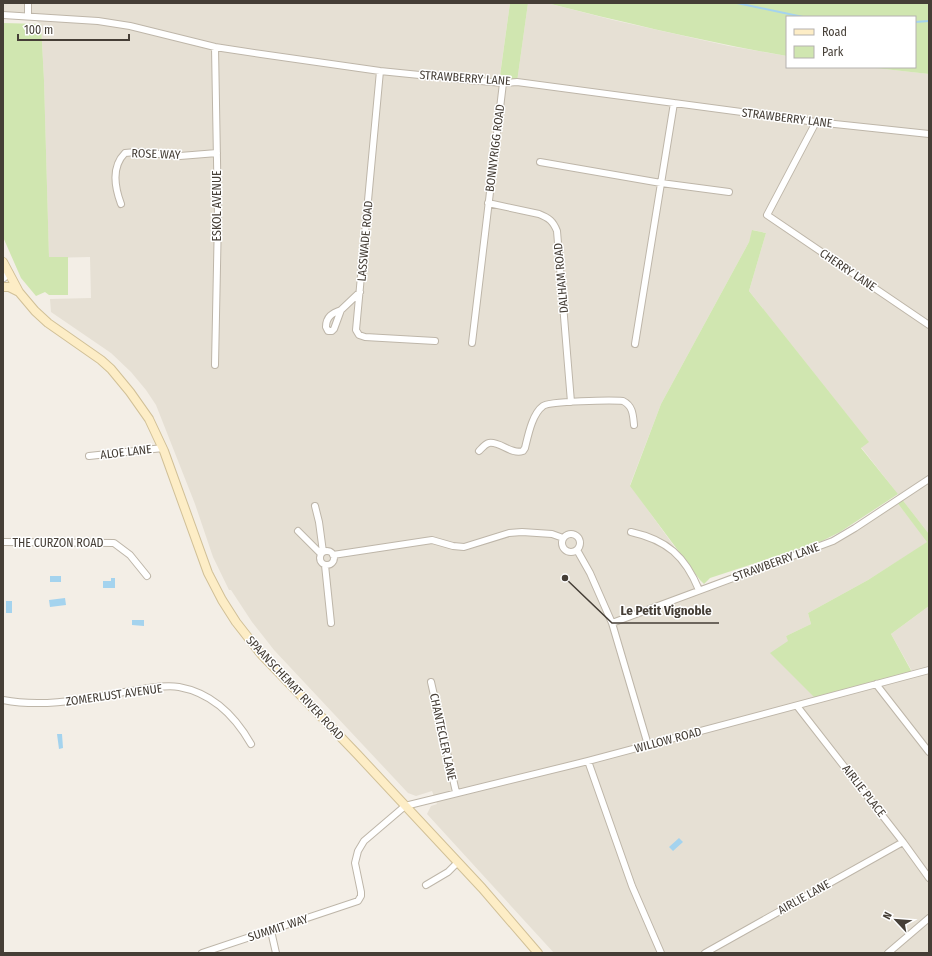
<svg xmlns="http://www.w3.org/2000/svg" width="932" height="956" viewBox="0 0 932 956" font-family="'Fira Sans Condensed',sans-serif">
	<style>
		.residential { fill: #e6e0d4 }
		.green { fill: #d0e6b0 }
		.water { fill: #a4d3ee }
		.lines { fill: none; stroke-linecap: round; stroke-linejoin: round }
		.stream { stroke: #a4d3ee; stroke-width: 2 }
		.minor-casing { stroke: #beb6a9; stroke-width: 8 }
		.tertiary-casing { stroke: #beb6a9; stroke-width: 9 }
		.secondary-casing { stroke: #d1c097; stroke-width: 10 }
		.minor { stroke: #fff; stroke-width: 6 }
		.tertiary { stroke: #fff; stroke-width: 7 }
		.secondary { stroke: #fdedc6; stroke-width: 8 }
		.labels { text-anchor: middle; dominant-baseline: central; stroke-width: 3; stroke-linejoin: round; paint-order: stroke }
		.street-label { font-size: 12px; fill: #453e36; stroke: #fff }
		.leader { fill: none; stroke: #453e36; stroke-width: 1.5 }
		.callout-dot { fill: #453e36; stroke: #fff; stroke-width: 1.5 }
		.callout-label { font-size: 13px; text-anchor: middle; font-weight: bold; fill: #453e36; stroke: #fff; stroke-width: 3; stroke-linejoin: round; paint-order: stroke }
	</style>
	<rect width="100%" height="100%" fill="#f3eee6"/>
	<path class="residential" d="M3 3H510L499 82H517L528 3H547L613 20 729 46 787 56V67H866L929 74V534L861 447 868 441 749 291 766 233 753 230 749 242 661 404 630 485 704 588 819 547 896 501 928 542 868 580 808 613 811 624 786 636 788 640 913 673 891 634 929 606V953H554L427 814 431 806 437 804 432 791 416 796 408 793 274 650 252 622 231 590H229L213 557 195 504 156 405 146 390 131 372 111 353 51 312 50 299 91 298 90 257 49 258 44 80 41 24 28 16 3 15Z"/>
	<path class="green" d="M510 3H528L517 82 499 83Z
		M547 3H929V74L866 67H915V17H787V56C706 42 626 23 547 3Z
		M3 23 41 24 44 80 49 257H68V295H49L45 292 36 296 21 278 3 237Z
		M752 230 766 233 749 291 869 442 861 448 898 494 840 532 822 541 710 578 704 584 700 580 630 486 661 404 749 242Z
		M901 498 929 534V606L891 634 913 674 817 700 770 653 788 641 786 636 811 624 808 613 868 580 927 542 896 501Z"/>
	<path class="water" d="M50 576H61V582H50Z
		M111 578H115V588H103V581H111Z
		M65 598 66 605 50 607 49 600Z
		M6 601H12V613H6Z
		M132 620H144V626L132 625Z
		M57 734H62L63 748 59 749Z
		M679 838 683 842 673 851 669 847Z"/>
	<g class="lines">
		<path class="stream" d="M737 3 803 17
			M915 22 929 21"/>
		<g class="minor-casing">
			<path id="minor" d="M3 15 98 21 130 26 215 47 261 54 380 71 469 80 503 83 517 82 816 122 929 134
				M28 16V3
				M380 71 356 330 359 335 365 337 435 341
				M816 122 767 215 929 325
				M540 162 661 183 729 192
				M488 203 539 214C549 218 553 221 557 231L571 402
				M121 204C115 188 111 167 125 153L136 152 180 156 217 153
				M341 310C332 313 326 317 326 327L328 331H332L334 329 341 310 360 292
				M472 343 503 83
				M635 344 674 103
				M215 365 218 217 215 47
				M479 451C482 448 485 444 489 443 500 441 511 455 523 451L525 448C528 436 532 414 543 406 549 401 612 400 623 401 633 406 633 415 634 425
				M89 456 163 448
				M315 506 319 522 323 552
				M298 531 321 554
				M631 532C667 540 685 556 699 590
				M562 543a9 9 0 1 1 18 0a9 9 0 1 1-18 0Z
				M3 542 114 543 130 555 147 576
				M577 550 590 573 612 623 648 745
				M320 558a7 7 0 1 1 14 0a7 7 0 1 1-14 0Z
				M333 555 432 540 453 546 464 547 509 533 522 532 552 534 563 538
				M325 565 331 623
				M612 623 833 541 855 528 929 479
				M431 682 456 792
				M876 684 929 752
				M3 700C44 708 84 699 124 692 142 690 162 684 179 687 212 693 235 716 251 744
				M797 706 903 842 929 878
				M588 761 632 886 661 953
				M426 885 448 872 458 862
				M271 931 276 953
				M202 953 358 901 361 896V892L355 863 358 851 364 841 405 806 588 761 929 670
				M705 953 903 842
				M888 953 929 918"/>
		</g>
		<g class="tertiary-casing">
			<path id="tertiary" d="M3 278 9 273"/>
		</g>
		<g class="secondary-casing">
			<path id="secondary" d="M3 262 19 292 35 311 48 323 101 360 111 369 130 392 149 419 164 451 208 573 222 600 236 622 261 654 357 754 482 888 538 953
				M3 287H9L19 292"/>
		</g>
		<use href="#minor" class="minor"/>
		<use href="#tertiary" class="tertiary"/>
		<use href="#secondary" class="secondary"/>
	</g>
	<g class="labels">
		<g class="street-label">
			<text transform="translate(465 78) rotate(4)">STRAWBERRY LANE</text>
			<text transform="translate(787 118) rotate(7)">STRAWBERRY LANE</text>
			<text transform="translate(495 148) rotate(-83)">BONNYRIGG ROAD</text>
			<text transform="translate(156 154) rotate(2)">ROSE WAY</text>
			<text transform="translate(217 206) rotate(-90)">ESKOL AVENUE</text>
			<text transform="translate(365 241) rotate(-85)">LASSWADE ROAD</text>
			<text transform="translate(848 270) rotate(34)">CHERRY LANE</text>
			<text transform="translate(561 278) rotate(-95)">DALHAM ROAD</text>
			<text transform="translate(126 452) rotate(-7)">ALOE LANE</text>
			<text x="58" y="543">THE CURZON ROAD</text>
			<text transform="translate(776 562) rotate(-20)">STRAWBERRY LANE</text>
			<text transform="translate(295 688) rotate(47)">SPAANSCHEMAT RIVER ROAD</text>
			<text transform="translate(114 695) rotate(-8)">ZOMERLUST AVENUE</text>
			<text transform="translate(443 737) rotate(78)">CHANTECLER LANE</text>
			<text transform="translate(668 740) rotate(-15)">WILLOW ROAD</text>
			<text transform="translate(864 791) rotate(52)">AIRLIE PLACE</text>
			<text transform="translate(804 897) rotate(-29)">AIRLIE LANE</text>
			<text transform="translate(278 928) rotate(-18)">SUMMIT WAY</text>
		</g>
	</g>
	<path class="leader" d="M565 578L612 623H719"/>
	<circle class="callout-dot" cx="565" cy="578" r="4"/>
	<g class="callout-label">
		<text x="666" y="615">Le Petit Vignoble</text>
	</g>
	<rect width="932" height="956" fill="none" stroke="#453e36" stroke-width="8"/>
	<rect x="786" y="16" width="130" height="52" fill="#ffffff" stroke="#b5b2af"/>
	<rect x="794" y="29" width="20" height="6" fill="#fdedc6" stroke="#b5b2af"/>
	<text x="822" y="36" font-size="12" fill="#453e36">Road</text>
	<rect x="794" y="46" width="20" height="12" fill="#d0e6b0" stroke="#b5b2af"/>
	<text x="822" y="56" font-size="12" fill="#453e36">Park</text>
	<g transform="translate(896 920) rotate(296)" stroke="#ffffff" stroke-width="3" paint-order="stroke">
	<path d="M0-3L7 15L0 10L-7 15Z" fill="#453e36"/>
	<text y="-6" font-size="11" font-weight="bold" text-anchor="middle" fill="#453e36">N</text>
	</g>
	<path d="M18 34v6h111v-6" fill="none" stroke="#453e36" stroke-width="2"/>
	<text x="24" y="34" font-size="12" fill="#453e36" stroke="#ffffff" stroke-width="3" paint-order="stroke">100 m</text>
</svg>
